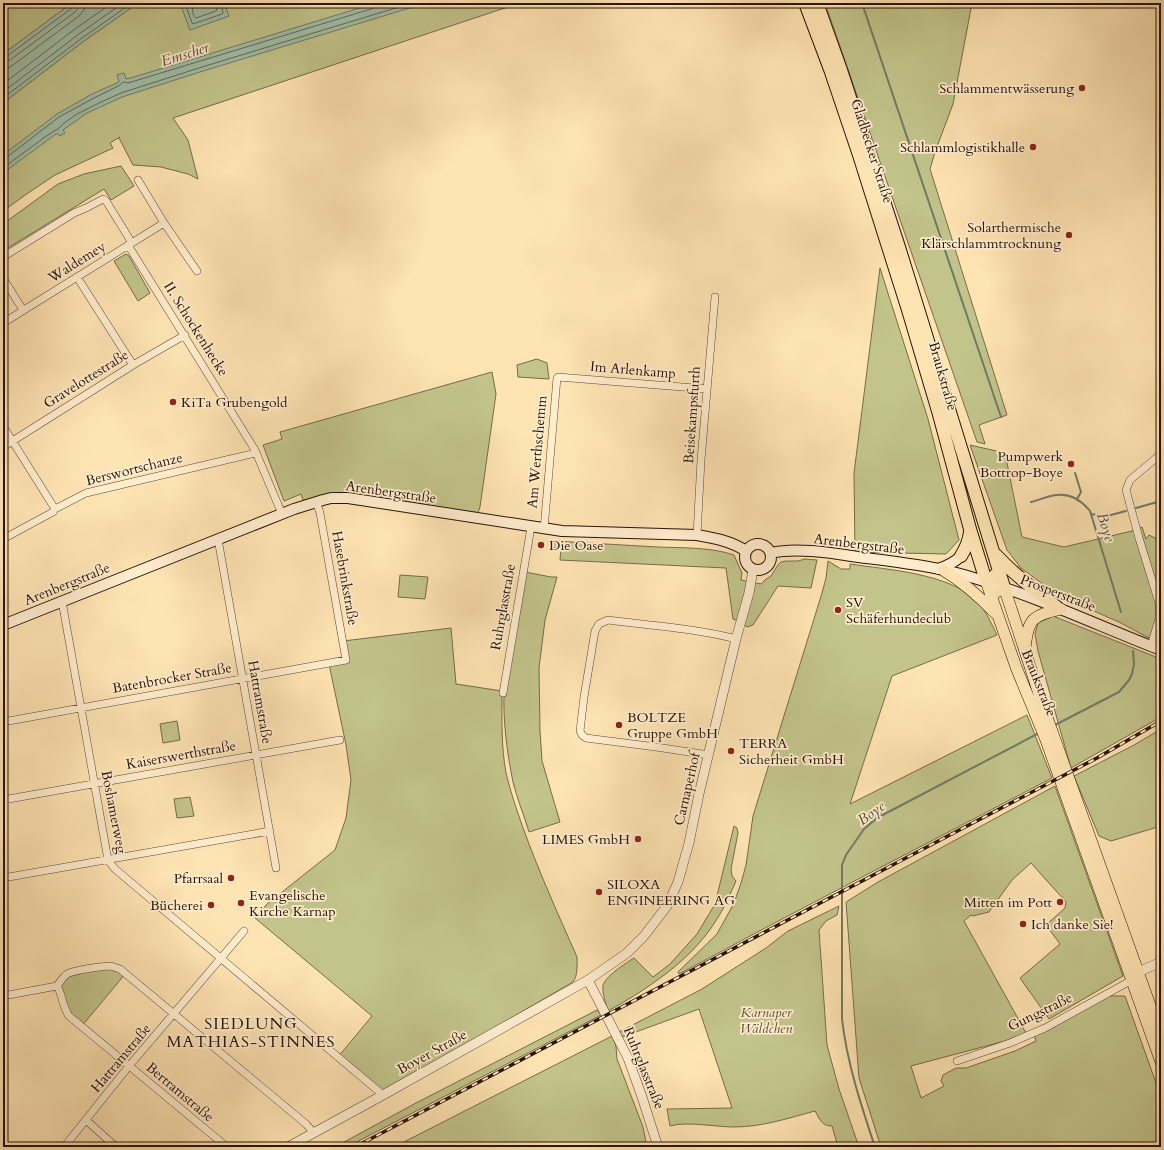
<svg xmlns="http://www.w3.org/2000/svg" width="1164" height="1150" viewBox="0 0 1164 1150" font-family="Cardo,serif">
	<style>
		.green { fill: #c2c48b; stroke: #766b48 }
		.water { fill: #a1bfa9; stroke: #717a67 }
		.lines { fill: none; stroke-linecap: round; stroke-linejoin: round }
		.shore { stroke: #656857; stroke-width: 1 }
		.stream { stroke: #717a67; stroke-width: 2 }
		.minor-casing { stroke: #5e4630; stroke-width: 8 }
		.tertiary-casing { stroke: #5e4630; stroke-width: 10 }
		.secondary-casing { stroke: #291205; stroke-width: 12 }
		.primary-casing { stroke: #291205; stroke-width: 12 }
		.trunk-casing { stroke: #291205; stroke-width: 14 }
		.minor { stroke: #ffedce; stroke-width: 7 }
		.tertiary { stroke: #ffedce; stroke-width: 9 }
		.secondary { stroke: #ffedce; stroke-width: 10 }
		.primary { stroke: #ffe4b3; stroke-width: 11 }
		.trunk { stroke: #ffe4b3; stroke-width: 12 }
		.rail-casing { stroke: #291205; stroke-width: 3.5 }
		.rail { stroke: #ffedce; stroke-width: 2; stroke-dasharray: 6; stroke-linecap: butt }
		.poi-dot { fill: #8f2418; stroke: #ffedce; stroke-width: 1.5 }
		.labels { text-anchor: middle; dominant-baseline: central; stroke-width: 3.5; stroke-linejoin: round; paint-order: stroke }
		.poi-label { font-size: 14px; fill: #291205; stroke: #ffedce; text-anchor: end }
		.street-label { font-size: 14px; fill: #291205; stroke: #ffedce }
		.park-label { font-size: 14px; font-style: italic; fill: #5f5034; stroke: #ffedce }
		.water-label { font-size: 15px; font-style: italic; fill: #534f3e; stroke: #ffedce }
		.quarter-label { font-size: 16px; letter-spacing: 1px; fill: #291205; stroke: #ffedce }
	</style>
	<rect width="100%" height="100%" fill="#ffe4b3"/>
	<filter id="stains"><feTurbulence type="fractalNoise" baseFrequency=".005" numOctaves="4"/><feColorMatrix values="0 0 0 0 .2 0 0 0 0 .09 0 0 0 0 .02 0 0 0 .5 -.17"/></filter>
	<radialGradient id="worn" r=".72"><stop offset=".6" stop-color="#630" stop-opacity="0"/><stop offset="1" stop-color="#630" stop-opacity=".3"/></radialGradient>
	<path class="green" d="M3 3H72L3 54Z
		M146 3H520L173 118 188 140 198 179 188 174 161 167 133 165 119 138 120 137 110 143 113 148 55 175 28 193 3 211V103L84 41 131 8Z
		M825 3H972L953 104 935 152 930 169 1007 415 979 425 985 444 977 442Z
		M121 166 134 186 111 200 104 189 3 251V224L58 184 84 174Z
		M126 254 129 256 150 293 138 301 114 261Z
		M880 268 928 419 959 540 946 554 855 552 854 473Z
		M537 359 547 363 549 379 518 377 517 365Z
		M492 372 496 394 480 507 476 518 348 498 305 506 301 494 284 501 263 445 282 439 280 432Z
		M970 445 1005 453 1022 537 1064 547 1136 530 1142 527 1146 539 1149 535 1161 541V642L1147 637 1119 622 1059 596 1021 568 1007 550Z
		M554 541C588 543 623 545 658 547 682 548 711 547 734 555L742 573 741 580 761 584 765 580 771 576 778 565 781 562 786 561H798L805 559 817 560 811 588 778 586 753 625 747 627 741 622 733 619 726 568 560 560 561 549 552 547Z
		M828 561 841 569H850V564C889 570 948 573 977 601 984 607 993 627 997 635L892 676 850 804 1027 715 1052 778C928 843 803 907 679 974L678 972 717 934 734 903 741 883 746 865 753 816 822 593 826 578Z
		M525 572 551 577H557L545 620 539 668 540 731 542 761 560 822 529 832C524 815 517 799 513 782 507 752 503 722 504 692Z
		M400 575 428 577 425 599 398 597Z
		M1053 616 1161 659V717L1071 768 1038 651 1035 634 1038 623Z
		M451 628 456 684 502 691C502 718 501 746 506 773 510 790 516 808 522 825 538 870 558 914 577 957 577 966 578 975 573 982L475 1039 383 1095 338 1057 372 1016 255 918 267 904 335 850 346 818 351 780 346 745 329 664 347 661 343 641Z
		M177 721 180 740 163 743 160 724Z
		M1161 729V826L1111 841 1099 836 1074 776 1134 745Z
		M1055 786 1123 976 1049 1019 1020 978 1060 944 1046 925 1065 908 1066 902 1031 863 1012 880 989 912 973 916 971 915 964 921 1026 1033 1005 1041 911 1066 921 1098 944 1086 941 1081 943 1075 956 1068H966L1015 1051 1036 1041 1034 1035 1063 1022 1107 996H1125L1161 1097V1147H881L859 1078 846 902 878 882Z
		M190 797 194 816 177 818 174 799Z
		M734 826 737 828 738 833 731 869 732 876 736 881C730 894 725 907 717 919 692 960 649 988 608 1011 606 1004 602 993 603 986 604 977 626 963 634 958L653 977 670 964 697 934 715 904Z
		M839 906 837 915 826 921 819 930 827 1045 839 1089 859 1147H838L832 1126C821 1126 820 1119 815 1111 789 1118 762 1127 734 1127 715 1127 688 1121 670 1126L667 1109 732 1108 699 1009 622 1037 619 1032 702 989 766 948 788 931Z
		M105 967 126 973 81 1027 69 1016 57 986 63 978Z
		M597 1010 601 1015 347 1147H335L416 1103Z
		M612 1036 616 1046 617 1059 643 1127 646 1142 644 1147H394Z"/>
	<path class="water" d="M72 3H146L131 8 84 41 3 103V54Z
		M189 3H224L229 16 190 30 181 6Z
		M376 3H426L203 71 122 97 87 113 63 130 65 133 60 136 58 134H56L3 173V155L57 114 92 94 119 82 117 75 124 73 126 79 134 77Z"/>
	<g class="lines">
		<path class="shore" d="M188 3 187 9 192 23 193 24 222 14 223 12 221 3
			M193 3C193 8 191 15 196 18L216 11 217 10 216 3
			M3 57 7 56 72 8 74 3
			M3 62 10 60 75 12 78 8 79 3
			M3 68H8L13 65 79 16 84 10 85 3
			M3 84 75 29 112 3
			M3 92 79 34 123 3
			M3 98 82 38 129 5 133 3
			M3 158 7 157 59 117 94 98 120 85 123 82 128 83 371 9 374 7 375 3
			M3 168 45 137 54 131 58 129 64 123 77 114 99 103 121 93 202 67 412 3"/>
		<path class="stream" d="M862 3 1001 417
			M1075 473 1081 492 1077 499
			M1031 502C1039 500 1048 496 1056 495 1070 493 1082 501 1090 511L1121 612
			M1136 508 1161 501
			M1091 514 1107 516 1126 511
			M1053 726 1119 692 1129 680 1132 674 1134 664 1133 651
			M875 1147C861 1105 847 1063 842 1019V865L846 855 864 829 877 818 1039 733"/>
		<g class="minor-casing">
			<path id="minor" d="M138 180 164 223 197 271
				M128 245 255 450 282 514
				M3 257 74 213 88 207 103 199 106 201 132 243
				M77 277 133 365
				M3 278 23 310
				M3 323 164 223
				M3 426 55 509
				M3 447 133 365 185 335
				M544 529 557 378 558 377 707 389
				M697 535 701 460 715 297
				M3 539 53 512 55 509 86 493 256 453
				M218 539 276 868
				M62 601 108 860 115 869 383 1095
				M1151 646 1159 619V603L1139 538 1126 490 1130 480 1161 454
				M503 693 531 527
				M3 722 346 660 320 513 316 501
				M709 755 656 747 586 738 582 735 580 731 584 697 595 631 599 624 608 620C651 626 695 628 736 639
				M3 800 340 740
				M3 878 270 831
				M57 986C63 996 62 1006 69 1016L227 1147
				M3 996 57 986C60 982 63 977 67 974 74 970 103 966 111 966 114 967 117 968 120 969L306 1124 314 1133
				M957 1061 1010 1043 1045 1028 1132 980
				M86 1120 116 1147
				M64 1147 129 1066 244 931"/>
		</g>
		<g class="tertiary-casing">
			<path id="tertiary" d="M1138 972 1161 962
				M588 980 628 1058 642 1097 658 1147
				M288 1147 383 1095 588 980 627 953 644 936 667 906 678 882 689 843 699 794 736 639 749 593 753 570"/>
		</g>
		<g class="secondary-casing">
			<path id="secondary" d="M745 557a13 13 0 1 1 26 0a13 13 0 1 1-26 0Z
				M771 553C796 547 832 553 858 557 897 562 936 566 974 578 1038 597 1099 626 1161 650
				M938 569C947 566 954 563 961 556
				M3 625 294 509 323 500 331 498H348L562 531 697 535C714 538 731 541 746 551"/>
		</g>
		<g class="primary-casing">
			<path id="primary" d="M943 570C963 582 979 596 995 613
				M986 581 1016 667 1046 740 1161 1062
				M991 597 995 593 1004 587 1043 706 1161 1036
				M1025 649C1028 618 1032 616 1061 609"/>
		</g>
		<g class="trunk-casing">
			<path id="trunk" d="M805 3 831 72 859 155 908 310 938 411 970 529 986 581C992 579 995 576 999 571
				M817 3 841 70 899 247 1004 587
				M996 555C1014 574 1035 591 1057 607
				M961 556C966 548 969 541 970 532"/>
		</g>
		<use href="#minor" class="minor"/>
		<use href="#tertiary" class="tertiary"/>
		<use href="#secondary" class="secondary"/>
		<use href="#primary" class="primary"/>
		<use href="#trunk" class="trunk"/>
		<g class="rail-casing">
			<path id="rail" d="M355 1147 902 860 1097 758 1161 721"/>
		</g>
		<use href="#rail" class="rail"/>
	</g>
	<g class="poi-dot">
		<circle cx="1082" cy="88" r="4"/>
		<circle cx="1033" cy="147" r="4"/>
		<circle cx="1069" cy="235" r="4"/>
		<circle cx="173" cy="402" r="4"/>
		<circle cx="1071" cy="464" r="4"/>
		<circle cx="541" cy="545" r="4"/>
		<circle cx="838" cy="610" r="4"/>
		<circle cx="619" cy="725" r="4"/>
		<circle cx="731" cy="751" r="4"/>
		<circle cx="638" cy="839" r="4"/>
		<circle cx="231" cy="878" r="4"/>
		<circle cx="599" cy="892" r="4"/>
		<circle cx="1060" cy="902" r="4"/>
		<circle cx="241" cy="903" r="4"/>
		<circle cx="211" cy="905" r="4"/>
		<circle cx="1023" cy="924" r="4"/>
	</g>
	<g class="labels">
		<g class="poi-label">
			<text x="1074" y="88">Schlammentwässerung</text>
			<text x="1025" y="147">Schlammlogistikhalle</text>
			<text x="1061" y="227">Solarthermische<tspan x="1061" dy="16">Klärschlammtrocknung</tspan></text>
			<text x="181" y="402" text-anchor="start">KiTa Grubengold</text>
			<text x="1063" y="456">Pumpwerk<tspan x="1063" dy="16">Bottrop-Boye</tspan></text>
			<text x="549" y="545" text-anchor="start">Die Oase</text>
			<text x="846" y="602" text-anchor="start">SV<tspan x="846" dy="16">Schäferhundeclub</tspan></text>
			<text x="627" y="717" text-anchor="start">BOLTZE<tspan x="627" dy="16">Gruppe GmbH</tspan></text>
			<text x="739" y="743" text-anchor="start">TERRA<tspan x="739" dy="16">Sicherheit GmbH</tspan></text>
			<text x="630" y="839">LIMES GmbH</text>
			<text x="223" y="878">Pfarrsaal</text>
			<text x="607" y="884" text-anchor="start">SILOXA<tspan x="607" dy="16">ENGINEERING AG</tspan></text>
			<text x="249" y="895" text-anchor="start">Evangelische<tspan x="249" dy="16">Kirche Karnap</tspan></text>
			<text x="1052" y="902">Mitten im Pott</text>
			<text x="203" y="905">Bücherei</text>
			<text x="1031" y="924" text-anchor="start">Ich danke Sie!</text>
		</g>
		<g class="street-label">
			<text transform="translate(872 151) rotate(72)">Gladbecker Straße</text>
			<text transform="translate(77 262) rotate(-32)">Waldemey</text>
			<text transform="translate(196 329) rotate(58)">II. Schockenhecke</text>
			<text transform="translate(633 370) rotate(5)">Im Arlenkamp</text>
			<text transform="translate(943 376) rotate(74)">Braukstraße</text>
			<text transform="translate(86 379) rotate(-32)">Gravelottestraße</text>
			<text transform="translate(692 415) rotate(-86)">Beisekampsfurth</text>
			<text transform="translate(537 452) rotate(-85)">Am Werthschemm</text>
			<text transform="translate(134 469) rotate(-14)">Berswortschanze</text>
			<text transform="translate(391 492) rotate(8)">Arenbergstraße</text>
			<text transform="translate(859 544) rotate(7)">Arenbergstraße</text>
			<text transform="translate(345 578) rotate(80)">Hasebrinkstraße</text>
			<text transform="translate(67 584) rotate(-22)">Arenbergstraße</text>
			<text transform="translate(1058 593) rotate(21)">Prosperstraße</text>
			<text transform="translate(503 607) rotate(-80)">Ruhrglasstraße</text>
			<text transform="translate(172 678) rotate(-10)">Batenbrocker Straße</text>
			<text transform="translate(1039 683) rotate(68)">Braukstraße</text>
			<text transform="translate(260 702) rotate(80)">Hattramstraße</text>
			<text transform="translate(181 755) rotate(-10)">Kaiserswerthstraße</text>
			<text transform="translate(687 789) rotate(-77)">Carnaperhof</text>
			<text transform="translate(114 812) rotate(79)">Boshamerweg</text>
			<text transform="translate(1040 1012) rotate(-26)">Gungstraße</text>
			<text transform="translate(432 1052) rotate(-29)">Boyer Straße</text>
			<text transform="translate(121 1058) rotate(-50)">Hattramstraße</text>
			<text transform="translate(644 1068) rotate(68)">Ruhrglasstraße</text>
			<text transform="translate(180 1092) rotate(40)">Bertramstraße</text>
		</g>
		<g class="park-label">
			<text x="766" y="1012">Karnaper<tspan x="766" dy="16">Wäldchen</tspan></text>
		</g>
		<g class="water-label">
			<text transform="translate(185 54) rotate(-18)">Emscher</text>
			<text transform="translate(1106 527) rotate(72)">Boye</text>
			<text transform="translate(871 813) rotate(-36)">Boye</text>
		</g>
		<g class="quarter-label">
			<text x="251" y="1024">SIEDLUNG<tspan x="251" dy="18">MATHIAS-STINNES</tspan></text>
		</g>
	</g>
	<rect width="1164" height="1150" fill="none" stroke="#ffe4b3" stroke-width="16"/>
	<rect x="4" y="4" width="1156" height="1142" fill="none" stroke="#291205" stroke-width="2"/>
	<rect x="8" y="8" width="1148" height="1134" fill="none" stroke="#291205"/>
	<rect width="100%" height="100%" filter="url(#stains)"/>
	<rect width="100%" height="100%" fill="url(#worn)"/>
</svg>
